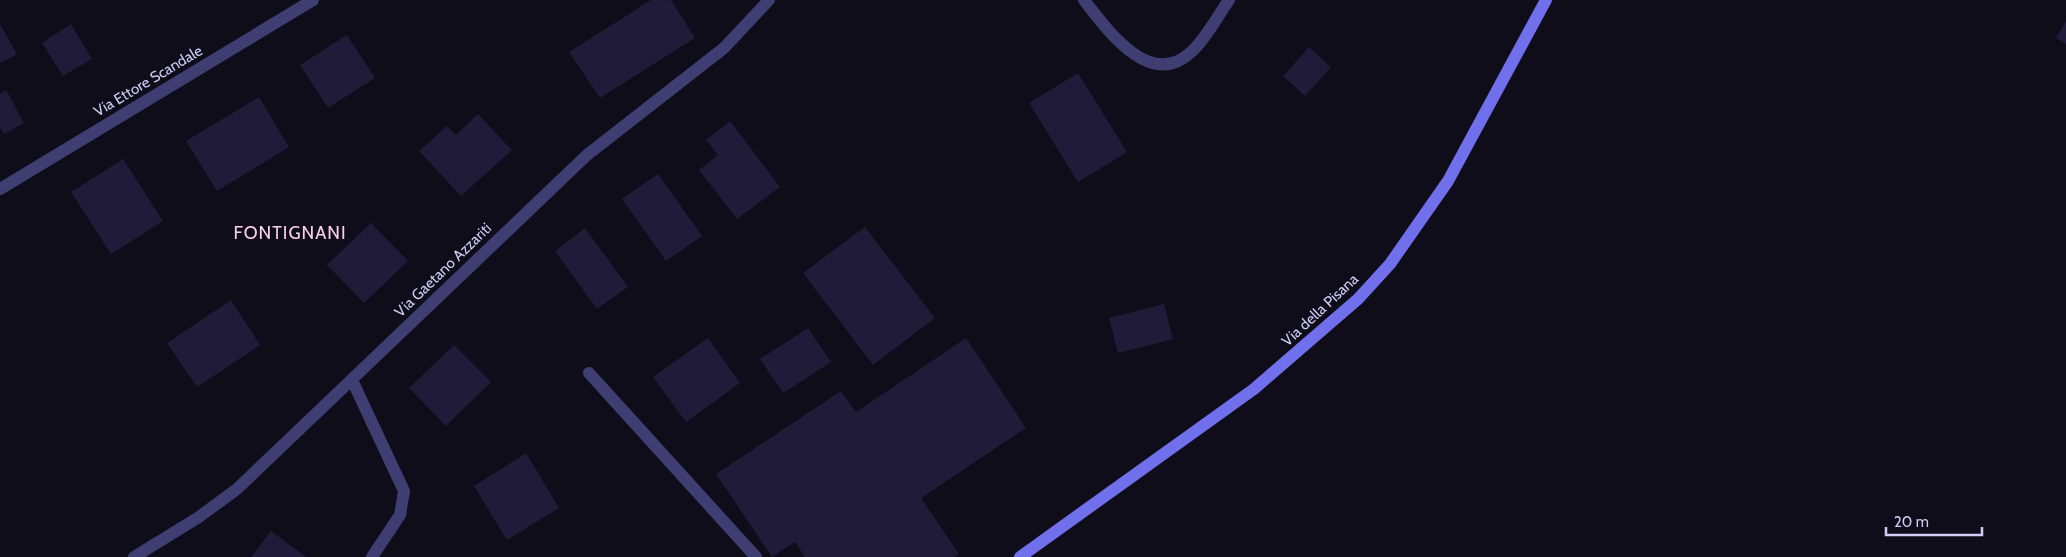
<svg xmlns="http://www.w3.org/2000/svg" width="2066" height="557" viewBox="0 0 2066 557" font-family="Cabin,sans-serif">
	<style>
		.building { fill: #201b38 }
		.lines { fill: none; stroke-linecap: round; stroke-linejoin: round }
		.lane { stroke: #3e3e72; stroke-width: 12 }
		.street { stroke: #3e3e72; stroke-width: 12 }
		.secondary { stroke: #706fec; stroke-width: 12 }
		.labels { text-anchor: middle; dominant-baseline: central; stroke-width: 4.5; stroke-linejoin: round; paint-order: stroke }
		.street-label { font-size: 15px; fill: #d0ccf8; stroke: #0f0d19 }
		.quarter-label { font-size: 18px; letter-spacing: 1px; fill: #f8ceea; stroke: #0f0d19 }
	</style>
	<rect width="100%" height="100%" fill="#0f0d19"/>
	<path class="building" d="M651 0H671L695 38 600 98 569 52Z
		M2066 21V44L2056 38Z
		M0 24 17 54 0 63Z
		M71 24 92 59 63 76 42 43Z
		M347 35 375 78 328 108 300 65Z
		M1309 47 1331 67 1305 96 1283 76Z
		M1078 73 1127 152 1078 182 1029 103Z
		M6 90 24 123 4 134 0 127V94Z
		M259 97 289 147 217 191 186 141Z
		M478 114 512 150 461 196 419 151 447 126 456 135Z
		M730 121 780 187 737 219 699 170 718 155 706 140Z
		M123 159 163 221 111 254 71 192Z
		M658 174 702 236 666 261 622 199Z
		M371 223 408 261 364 303 327 265Z
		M865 227 935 318 873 365 803 273Z
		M585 228 628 287 597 309 555 251Z
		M231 300 260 345 197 387 167 343Z
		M1164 304 1173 339 1118 353 1109 318Z
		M808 328 831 362 783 393 760 359Z
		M708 338 740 383 686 422 653 377Z
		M966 338 1026 428 921 498 959 554 954 557H805L795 542 772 557 716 474 841 391 856 412Z
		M454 345 491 382 446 426 409 388Z
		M526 453 559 508 507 540 474 486Z
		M271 531 306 557H251Z"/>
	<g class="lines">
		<path class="lane" d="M589 373 756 557"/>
		<path class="street" d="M1084 0C1106 28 1149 90 1190 53 1205 40 1217 17 1229 0
			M0 189 313 0
			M352 380 404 491 400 515 372 557
			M134 557 199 517 237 489 587 155 724 48 769 0"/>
		<path class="secondary" d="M1020 557 1254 389 1358 299 1390 264 1448 181 1546 0"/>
	</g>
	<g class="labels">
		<g class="street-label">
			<text transform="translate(148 81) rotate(-31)">Via Ettore Scandale</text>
			<text transform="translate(443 270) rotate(-44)">Via Gaetano Azzariti</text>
			<text transform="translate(1320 310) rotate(-43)">Via della Pisana</text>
		</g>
		<g class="quarter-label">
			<text x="290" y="233">FONTIGNANI</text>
		</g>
	</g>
	<path d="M1886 527v8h96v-8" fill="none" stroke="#d0ccf8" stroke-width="2.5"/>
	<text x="1894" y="527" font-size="15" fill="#d0ccf8" stroke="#0f0d19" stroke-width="4" paint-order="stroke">20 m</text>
</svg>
